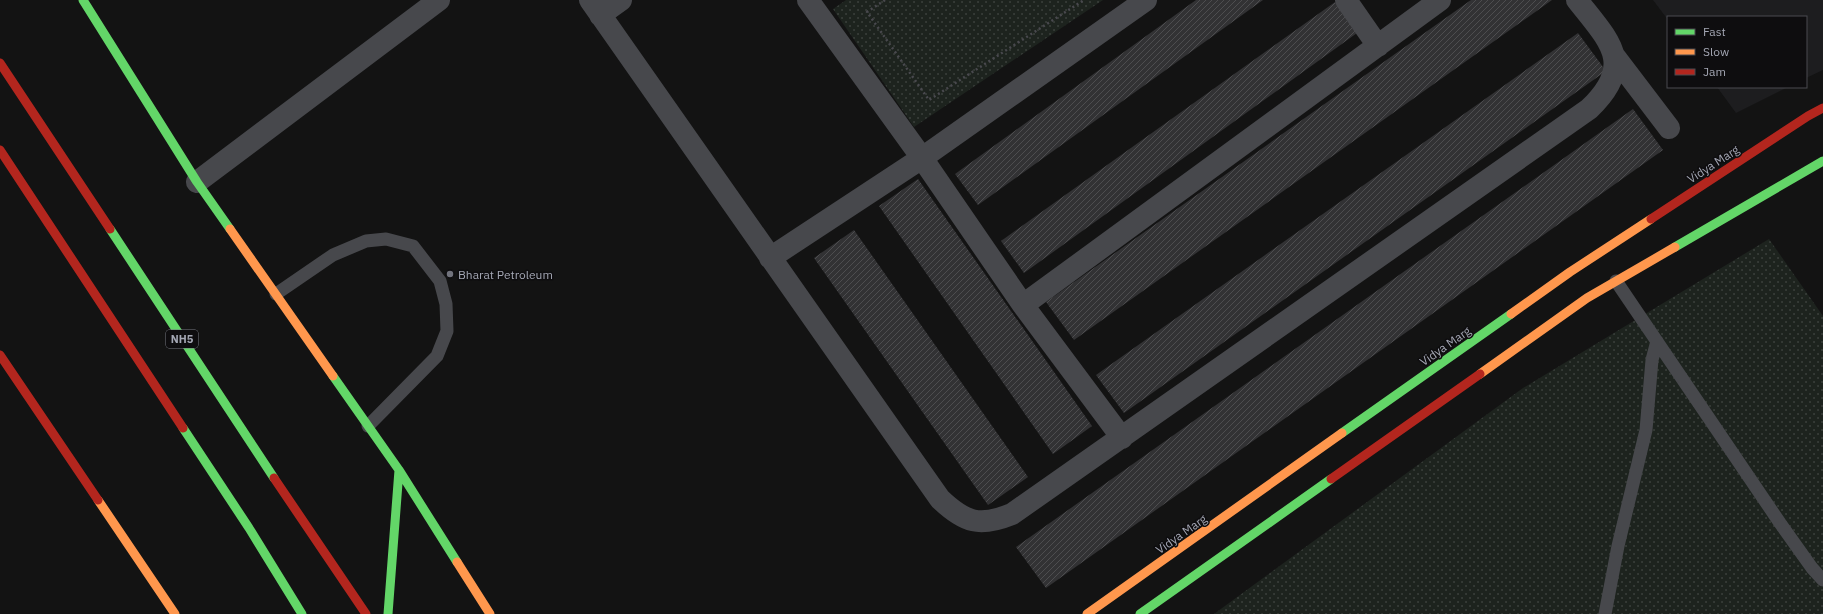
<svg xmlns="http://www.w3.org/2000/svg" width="1823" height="614" viewBox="0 0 1823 614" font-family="'IBM Plex Sans',sans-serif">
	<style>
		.built { fill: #1d1d1f }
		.park { fill: url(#park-dots) }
		.building { fill: url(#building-hatch) }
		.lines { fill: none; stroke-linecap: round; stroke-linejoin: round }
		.path { stroke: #49494e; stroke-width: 2.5; stroke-dasharray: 2 3; stroke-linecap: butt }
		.lane { stroke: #47484c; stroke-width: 13 }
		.street { stroke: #47484c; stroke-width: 22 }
		.fast { stroke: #63d668; stroke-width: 9 }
		.slow { stroke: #ff974d; stroke-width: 9 }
		.jam { stroke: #b3261e; stroke-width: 9 }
		.poi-dot { fill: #71737c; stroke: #0e0d0f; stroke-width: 1.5 }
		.labels { text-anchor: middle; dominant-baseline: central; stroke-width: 3; stroke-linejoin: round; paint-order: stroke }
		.shield { fill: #0e0d0f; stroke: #777982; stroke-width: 1 }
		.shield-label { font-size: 11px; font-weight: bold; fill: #a4a7b4 }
		.street-label { font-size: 12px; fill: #a4a7b4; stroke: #0e0d0f }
		.poi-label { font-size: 12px; fill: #a4a7b4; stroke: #0e0d0f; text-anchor: start }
	</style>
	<defs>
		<pattern id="park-dots" width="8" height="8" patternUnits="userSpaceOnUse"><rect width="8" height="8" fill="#1d231e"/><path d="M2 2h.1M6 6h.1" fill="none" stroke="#3b403c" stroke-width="1.8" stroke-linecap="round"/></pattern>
		<pattern id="building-hatch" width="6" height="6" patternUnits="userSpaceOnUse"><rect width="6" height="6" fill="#323234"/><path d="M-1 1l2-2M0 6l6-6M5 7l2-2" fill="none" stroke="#4d4d4f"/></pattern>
	</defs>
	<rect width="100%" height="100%" fill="#131313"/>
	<path class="built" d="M1653 0H1823V70L1806 78V17H1668V20Z
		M1717 87H1788L1736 113Z"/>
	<path class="park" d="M846 0H1103L914 127 833 9Z
		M1769 239 1823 316V614H1214L1523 388Z"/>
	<path class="building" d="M1196 0H1263L978 205 955 174Z
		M1471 0H1552L1074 340 1046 302Z
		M1335 2 1357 33 1024 273 1001 241Z
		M1578 33 1606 71 1124 413 1096 375Z
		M1633 109 1663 150 1046 588 1016 547Z
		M918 179 1092 426 1053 454 879 206Z
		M854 230 1028 477 988 505 814 258Z"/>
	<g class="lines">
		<path class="path" d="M885 0 867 12 929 100 1084 0"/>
		<path class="lane" d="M1616 281 1780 523 1812 568 1823 580
			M276 294 333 255 366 241 386 239 413 246 440 281 446 304 447 331 437 356 368 426
			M1605 614 1618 546 1646 430 1652 360 1657 341"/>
		<path class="street" d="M590 0 940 499C965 523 980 527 1012 514L1589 109C1636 64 1610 42 1577 0
			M808 0 922 158 1023 305 1122 438
			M1346 0 1378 46
			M600 15 621 0
			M1615 57 1669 128
			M197 182 439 0
			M770 258 922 158 1146 0
			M1023 305 1440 0"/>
		<path class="fast" d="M83 0 197 182 230 229
			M110 229 274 478
			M1675 247 1823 161
			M333 376 399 470 457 562
			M183 428 249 528 302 614
			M1342 433 1511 314
			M388 614 399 470
			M1140 614 1331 479"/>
		<path class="slow" d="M230 229 333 376
			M1511 314 1570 272 1651 219
			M1480 374 1587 298 1675 247
			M98 500 175 614
			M457 562 490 614
			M1087 614 1342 433"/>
		<path class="jam" d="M0 63 110 229
			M0 150 183 428
			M1651 219 1808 116 1823 108
			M0 355 98 500
			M274 478 366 614
			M1331 479 1480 374"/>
	</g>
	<circle class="poi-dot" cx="450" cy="274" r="4"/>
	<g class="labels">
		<rect class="shield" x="166" y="330" width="32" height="18" rx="3"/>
		<g class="shield-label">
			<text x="182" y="339">NH5</text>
		</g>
		<g class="street-label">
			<text transform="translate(1713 164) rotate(-33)">Vidya Marg</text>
			<text transform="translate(1445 346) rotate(-35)">Vidya Marg</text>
			<text transform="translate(1181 534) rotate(-35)">Vidya Marg</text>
		</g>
		<g class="poi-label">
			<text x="458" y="274">Bharat Petroleum</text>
		</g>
	</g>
	<rect x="1667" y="16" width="140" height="72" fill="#0e0d0f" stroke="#4a4b51"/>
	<rect x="1675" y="29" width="20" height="6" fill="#63d668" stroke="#4a4b51"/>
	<text x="1703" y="36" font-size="12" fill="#a4a7b4">Fast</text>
	<rect x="1675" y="49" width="20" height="6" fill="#ff974d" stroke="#4a4b51"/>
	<text x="1703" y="56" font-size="12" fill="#a4a7b4">Slow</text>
	<rect x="1675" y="69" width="20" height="6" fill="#b3261e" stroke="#4a4b51"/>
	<text x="1703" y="76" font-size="12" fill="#a4a7b4">Jam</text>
</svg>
